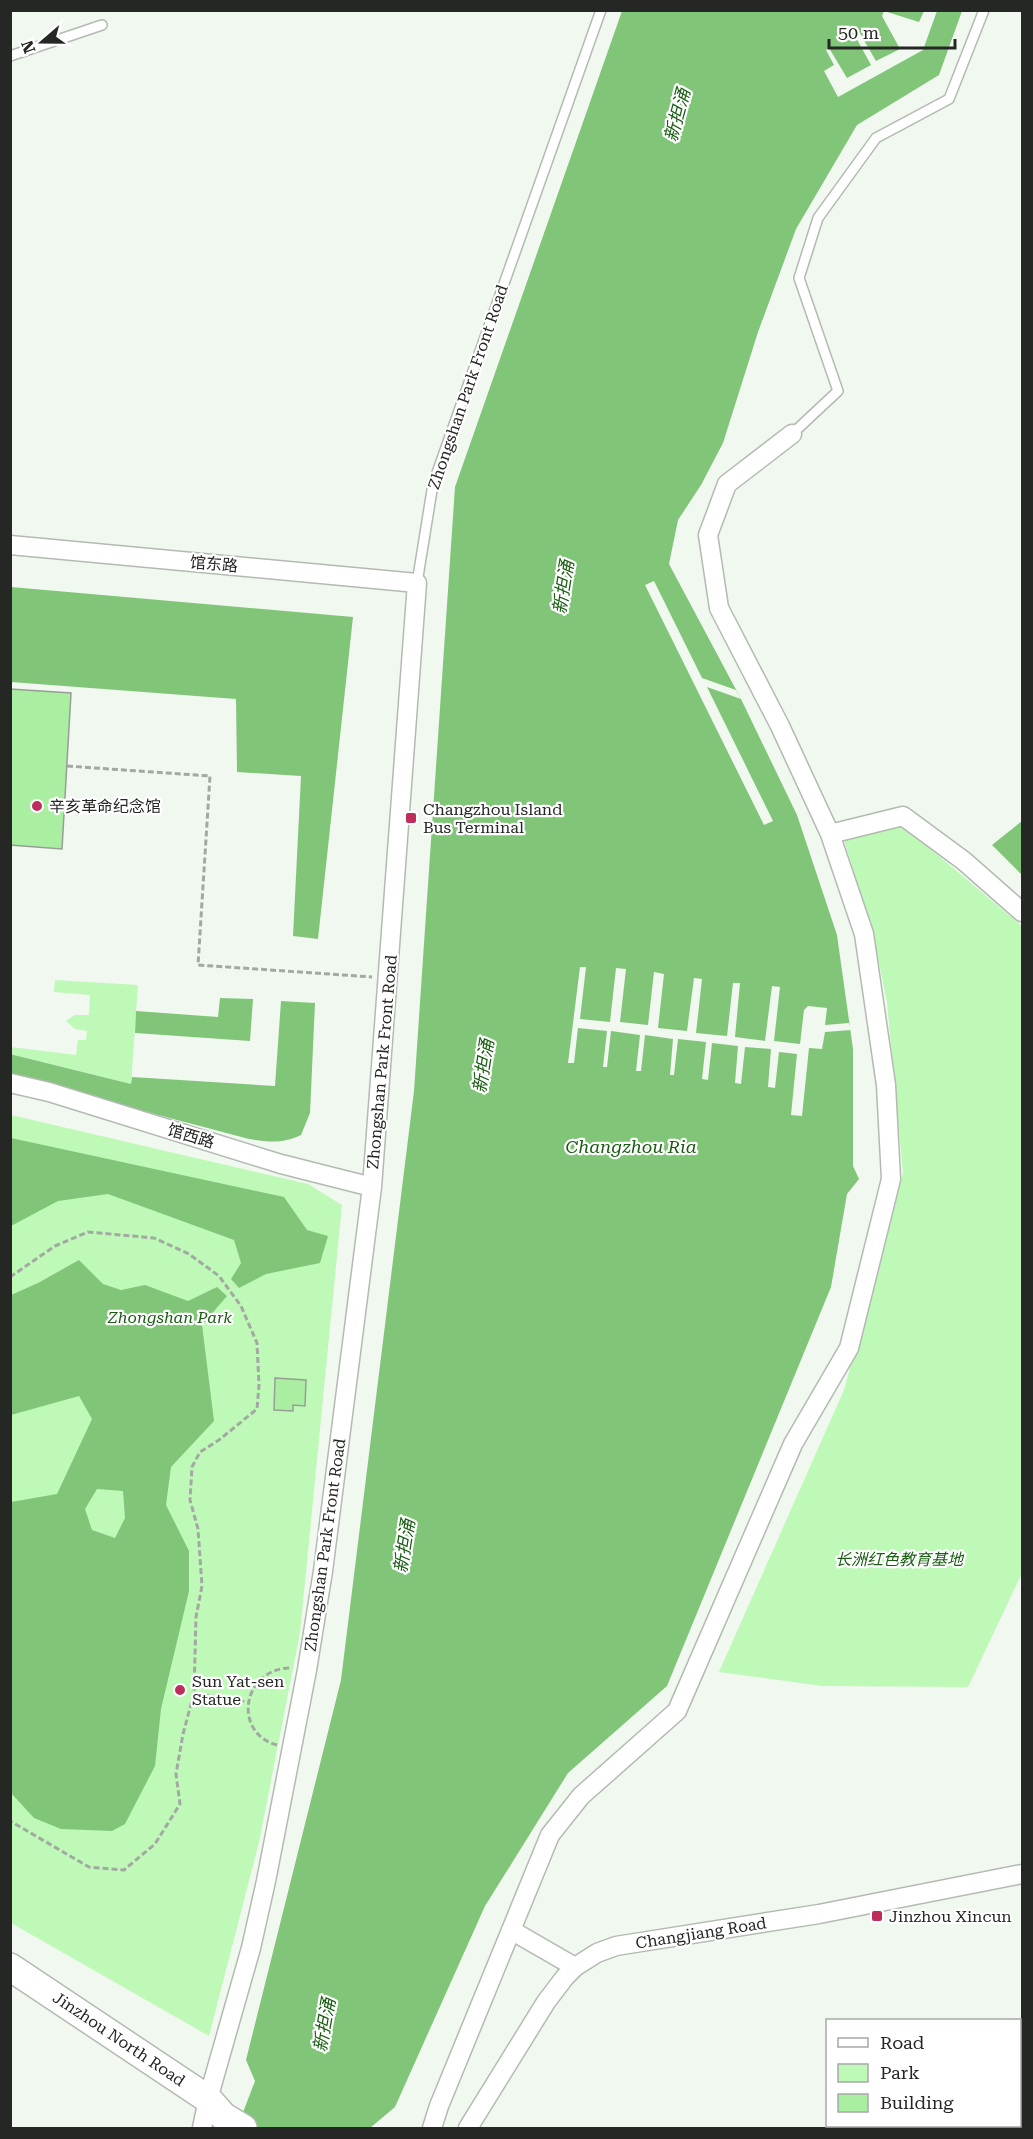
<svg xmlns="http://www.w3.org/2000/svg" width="1033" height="2139" viewBox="0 0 1033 2139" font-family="'Roboto Serif','Noto Sans SC',serif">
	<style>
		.green { fill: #bff9b8 }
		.forest { fill: #81c579; fill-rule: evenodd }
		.pier { fill: #f0f8ef }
		.building { fill: #aaefa1; stroke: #979e96; stroke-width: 1.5 }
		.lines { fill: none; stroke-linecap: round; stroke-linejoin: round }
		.lane-casing { stroke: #b3bab2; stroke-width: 12 }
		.street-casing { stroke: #b3bab2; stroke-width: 21 }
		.secondary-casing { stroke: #b3bab2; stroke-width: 30 }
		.path { stroke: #a3a9a2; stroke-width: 3; stroke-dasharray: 6 3; stroke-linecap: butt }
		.lane { stroke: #fff; stroke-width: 9 }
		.street { stroke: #fff; stroke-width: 18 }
		.secondary { stroke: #fff; stroke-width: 27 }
		.poi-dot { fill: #bd2e5d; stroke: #fff; stroke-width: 2 }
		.labels { text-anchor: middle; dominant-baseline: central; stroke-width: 4.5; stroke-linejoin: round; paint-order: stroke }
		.street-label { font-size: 16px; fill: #252724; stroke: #fff }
		.poi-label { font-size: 16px; fill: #252724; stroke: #fff; text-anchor: start }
		.park-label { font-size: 16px; font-style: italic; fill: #1a5d13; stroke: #fff }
		.water-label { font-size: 18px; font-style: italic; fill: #185c11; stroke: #fff }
	</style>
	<rect width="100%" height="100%" fill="#f0f8ef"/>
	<path class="green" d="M902 825 1022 926V1573L968 1687 822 1686 719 1672 844 1390 903 1173 887 1002 873 934 844 840Z
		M55 980 138 985 131 1084 11 1054 10 1047 76 1055 78 1040H86L87 1031 75 1029 66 1021 75 1015H89L90 995 54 992Z
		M11 1115 308 1184 342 1205 300 1633 259 1842 209 2036 11 1923Z"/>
	<path class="forest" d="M622 11H962L939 75 857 125 796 229 758 332 723 443 701 485 678 520 669 564 741 699 797 815 837 935 853 1049V1166L859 1179 847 1194 831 1287 667 1686 568 1773 485 1906 395 2107 370 2128H237L255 2081 246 2060 341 1680 414 1091 455 487Z
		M11 587 353 617 318 939 293 936 301 776 237 772 236 699 11 682Z
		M1022 821V875L992 845Z
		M220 998 253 999 250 1041 135 1033 136 1011 218 1017Z
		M281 1001 315 1003 310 1113 301 1135C282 1144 269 1142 249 1139L11 1076 10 1054 131 1084 132 1077 275 1086Z
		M11 1138 284 1197 307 1230 328 1236 320 1263 266 1274 239 1288 231 1279 241 1263 234 1240 108 1194 58 1201 11 1226Z
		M79 1260 103 1284 121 1290 145 1285 188 1301 217 1287 227 1296 202 1325 214 1421 171 1467 166 1505 189 1551V1591L161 1709 155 1766 125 1824 112 1831 61 1829 34 1818 11 1793V1502L57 1494 92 1419 79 1396 11 1415V1295L38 1283ZM97 1489 123 1491 125 1518 115 1538 92 1530 85 1509Z"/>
	<path class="pier" d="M884 11 919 22 924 11H937L923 50 838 97 824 71 834 65 826 50 829 48 847 78 871 65 853 32 858 30 876 61 900 49 882 16Z
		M654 581 702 678 736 690 741 699 707 687 773 821 764 825 645 585Z
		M580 967H586L580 1019 610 1022 616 968 626 969 620 1022 648 1025 654 972 664 974 658 1028 687 1031 694 978 702 979 696 1033 727 1036 733 983H740L735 1037 765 1041 772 986 780 987 774 1041 800 1044 804 1010 808 1006 827 1008 825 1025 849 1023 851 1030 825 1032 822 1049 809 1048 802 1116 791 1115 797 1054 779 1052 775 1088 768 1087 771 1049 745 1047 741 1084 735 1083 738 1046 712 1043 708 1080 702 1079 706 1042 678 1039 674 1075H670L673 1039 645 1035 641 1071H636L640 1035 611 1031 607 1067H603L607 1031 578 1028 574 1063H568Z"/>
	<path class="building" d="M10 689 71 693 62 849 10 845Z
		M275 1378 306 1380 305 1406 293 1405V1411L274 1410Z"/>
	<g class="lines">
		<g class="lane-casing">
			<path id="lane" d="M10 56 102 25
				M792 434 838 391 799 278 818 218 876 138 949 99 984 10
				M417 583 433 484 601 10"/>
		</g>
		<g class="street-casing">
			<path id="street" d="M10 545 417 583 372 1187 323 1571 307 1670 266 1881 251 1948 208 2099 202 2128
				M830 834 903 816 964 861 1022 912
				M10 1083 49 1092 281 1164 372 1187
				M511 1930 575 1967
				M432 2128 439 2106 550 1835 581 1796 677 1711 793 1444 849 1348 891 1179 886 1085 864 934 830 834 780 726 719 608 708 535 727 484 792 434
				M468 2128 546 2002 565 1977 575 1967 597 1953 616 1946 819 1914 1022 1874"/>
		</g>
		<g class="secondary-casing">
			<path id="secondary" d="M10 1967 208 2099 223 2116 243 2128"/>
		</g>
		<path class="path" d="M67 766 210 776 198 965 372 977
			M10 1277 55 1246 88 1232 154 1238 189 1254 219 1276 241 1306 257 1343 259 1385 257 1409 219 1440 200 1452 192 1467 190 1500 198 1529 202 1586 196 1617 194 1693 183 1734 176 1774 180 1804 155 1844 124 1870 89 1867 10 1821
			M194 1693 248 1702
			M277 1745C232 1733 242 1668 291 1668"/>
		<use href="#lane" class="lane"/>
		<use href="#street" class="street"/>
		<use href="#secondary" class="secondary"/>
	</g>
	<g class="poi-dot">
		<circle cx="37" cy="806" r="6"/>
		<rect x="405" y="812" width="12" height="12" rx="3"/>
		<circle cx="180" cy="1690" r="6"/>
		<rect x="871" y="1910" width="12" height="12" rx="3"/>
	</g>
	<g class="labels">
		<g class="street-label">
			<text transform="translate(468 387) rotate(-71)">Zhongshan Park Front Road</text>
			<text transform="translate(214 564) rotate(5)">馆东路</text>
			<text transform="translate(382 1062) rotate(-85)">Zhongshan Park Front Road</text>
			<text transform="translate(191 1136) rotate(17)">馆西路</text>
			<text transform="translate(325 1545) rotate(-82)">Zhongshan Park Front Road</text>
			<text transform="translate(701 1933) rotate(-9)">Changjiang Road</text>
			<text transform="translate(119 2039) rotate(34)">Jinzhou North Road</text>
		</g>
		<g class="poi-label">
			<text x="49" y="806">辛亥革命纪念馆</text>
			<text x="423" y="809">Changzhou Island<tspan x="423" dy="18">Bus Terminal</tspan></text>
			<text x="192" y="1681">Sun Yat-sen<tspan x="192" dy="18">Statue</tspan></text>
			<text x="889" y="1916">Jinzhou Xincun</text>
		</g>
		<g class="park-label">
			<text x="170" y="1317">Zhongshan Park</text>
			<text x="899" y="1559">长洲红色教育基地</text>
		</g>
		<g class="water-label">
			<text transform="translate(677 115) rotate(-75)">新担涌</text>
			<text transform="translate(563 587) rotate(-81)">新担涌</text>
			<text transform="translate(483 1066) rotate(-81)">新担涌</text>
			<text x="631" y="1146">Changzhou Ria</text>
			<text transform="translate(404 1546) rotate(-81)">新担涌</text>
			<text transform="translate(324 2025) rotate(-80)">新担涌</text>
		</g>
	</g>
	<rect width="1033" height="2139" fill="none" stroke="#252724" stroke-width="24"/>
	<rect x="826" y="2019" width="195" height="108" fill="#ffffff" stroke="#a8a9a7" stroke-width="1.5"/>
	<rect x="838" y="2038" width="30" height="9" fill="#ffffff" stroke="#a8a9a7" stroke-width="1.5"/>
	<text x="880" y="2049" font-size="18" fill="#252724">Road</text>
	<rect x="838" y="2064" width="30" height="18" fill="#bff9b8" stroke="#a8a9a7" stroke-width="1.5"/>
	<text x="880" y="2079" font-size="18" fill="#252724">Park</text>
	<rect x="838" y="2094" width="30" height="18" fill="#aaefa1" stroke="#a8a9a7" stroke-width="1.5"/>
	<text x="880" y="2109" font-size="18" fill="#252724">Building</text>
	<g transform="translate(42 42) rotate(250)" stroke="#ffffff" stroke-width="4.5" paint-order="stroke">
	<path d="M0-4.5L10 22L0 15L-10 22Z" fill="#252724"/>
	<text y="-9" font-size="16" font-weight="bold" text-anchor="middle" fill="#252724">N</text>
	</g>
	<path d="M829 39v9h126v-9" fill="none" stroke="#252724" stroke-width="3"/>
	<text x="838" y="39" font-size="18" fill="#252724" stroke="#ffffff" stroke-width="4.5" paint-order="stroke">50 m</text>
</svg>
